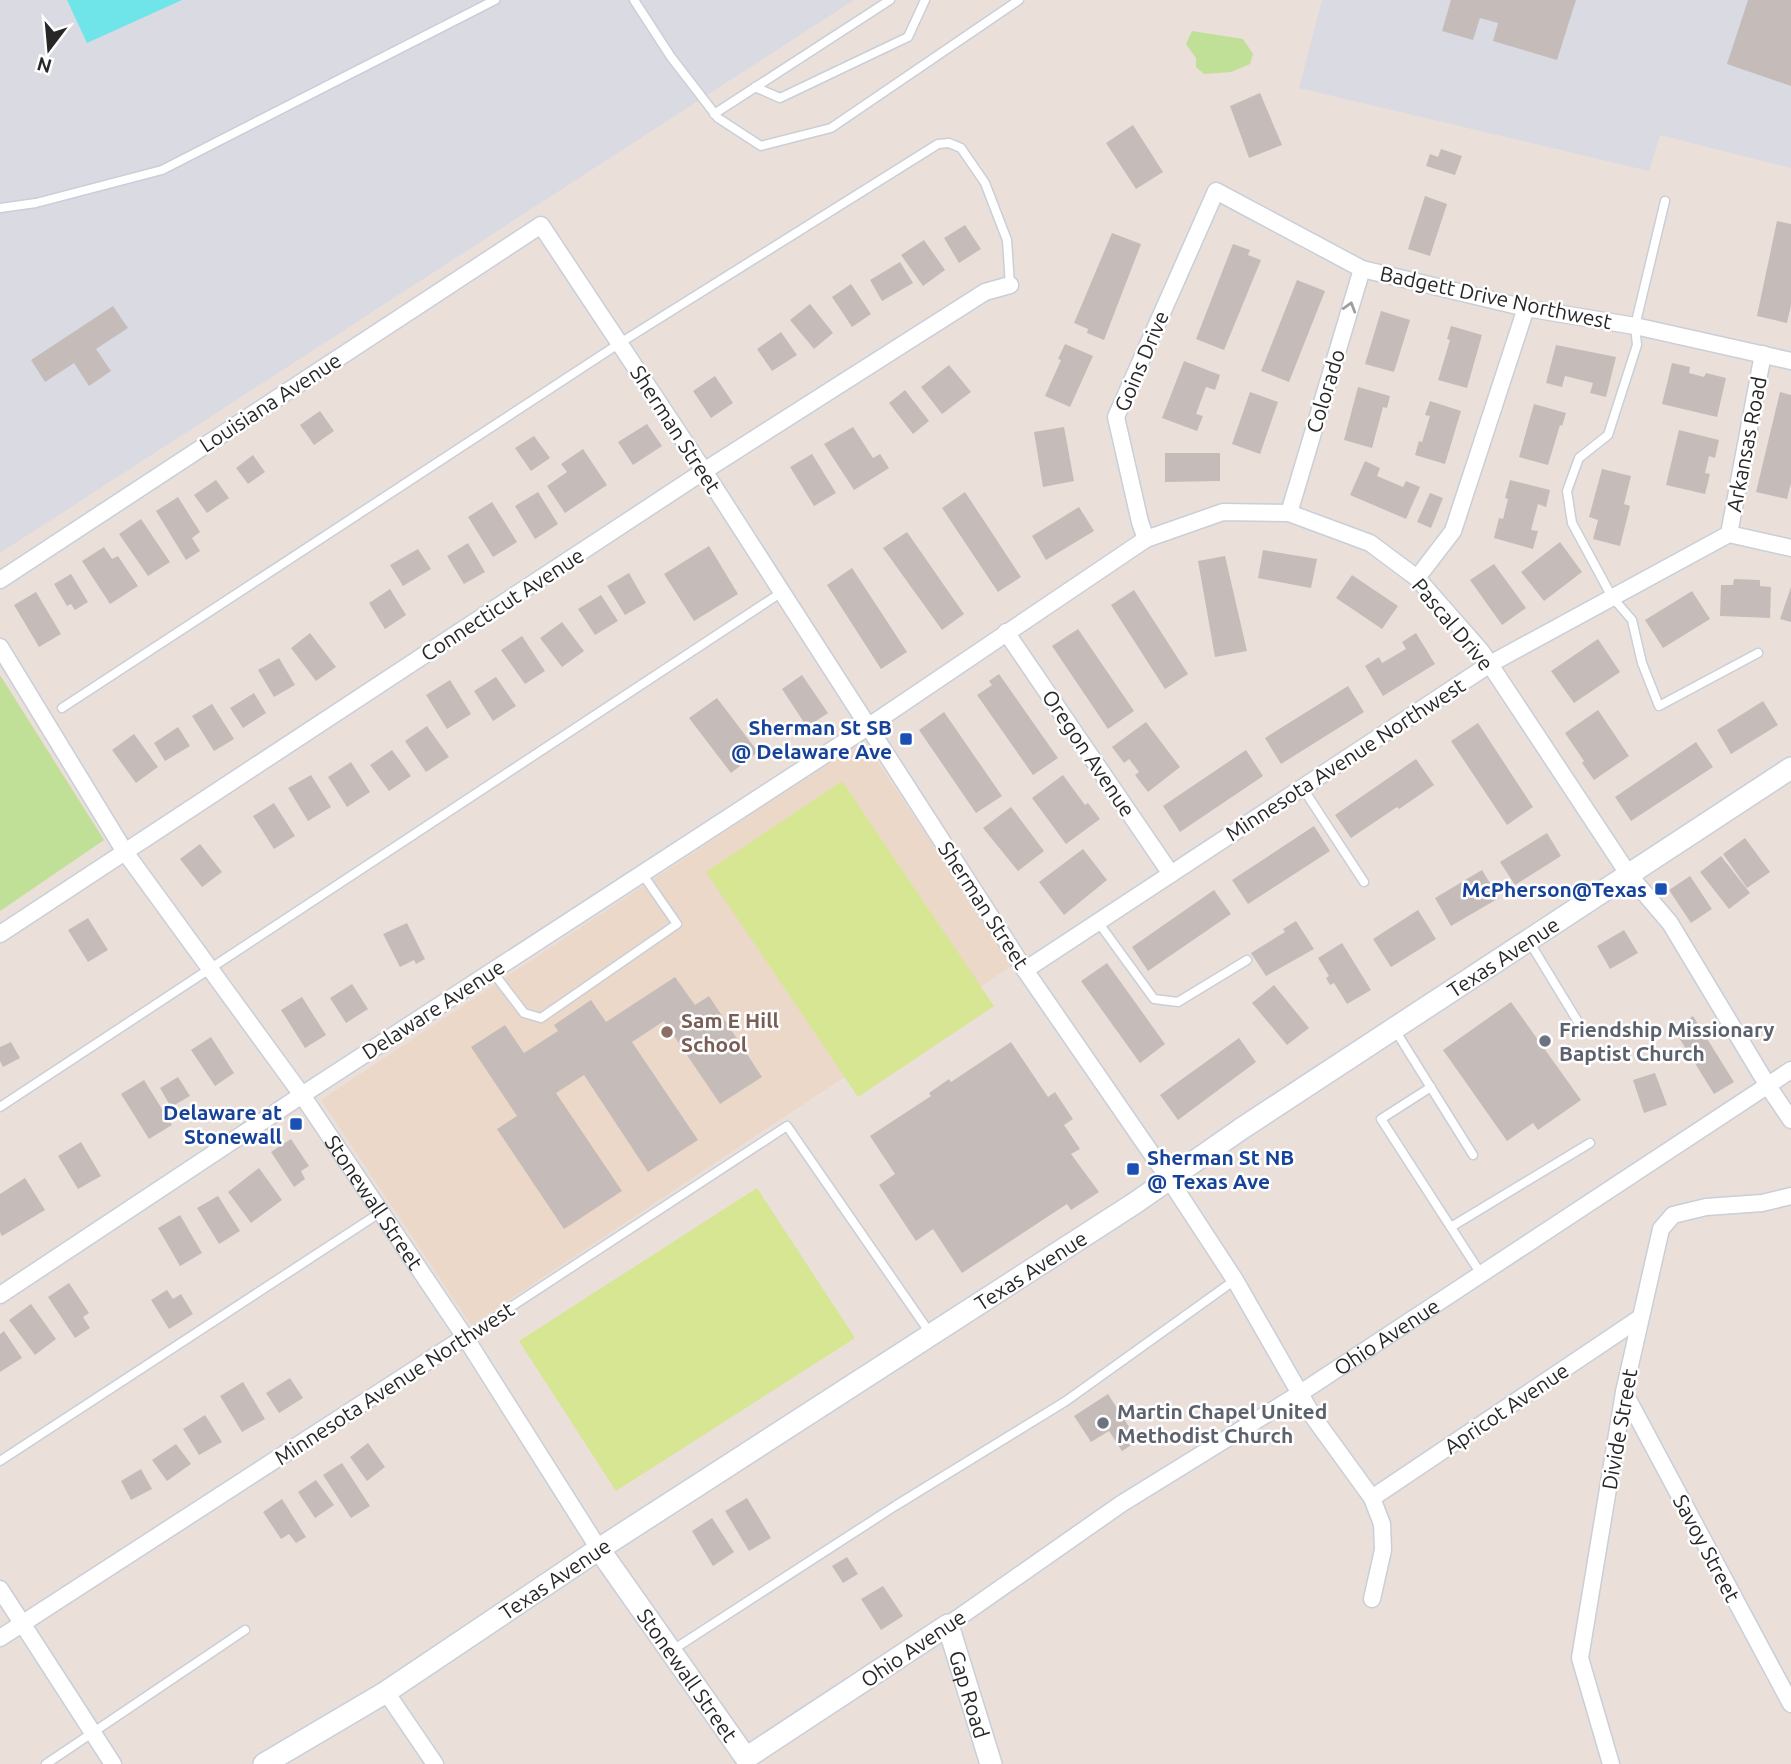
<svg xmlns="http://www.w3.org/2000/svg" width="1791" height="1764" viewBox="0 0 1791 1764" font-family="Ubuntu,sans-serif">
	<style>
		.industrial { fill: #dadae2 }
		.education { fill: #ebd8c9 }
		.green { fill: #c0df97 }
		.pitch { fill: #d6e693 }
		.water { fill: #6fe5e9 }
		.building { fill: #c5bcb9 }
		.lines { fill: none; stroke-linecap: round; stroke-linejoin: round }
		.service-casing { stroke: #c8cfd9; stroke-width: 11 }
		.minor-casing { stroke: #c8cfd9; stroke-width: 19 }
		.tertiary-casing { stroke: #c8cfd9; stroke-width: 24 }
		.service { stroke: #fff; stroke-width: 8 }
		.minor { stroke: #fff; stroke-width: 16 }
		.tertiary { stroke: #fff; stroke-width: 21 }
		.oneway { stroke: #9e9e9e }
		.transit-dot { fill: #1a4fb4; stroke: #fff; stroke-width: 2.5 }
		.education-dot { fill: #8d6e63; stroke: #fff; stroke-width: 2.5 }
		.worship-dot { fill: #6b7280; stroke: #fff; stroke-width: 2.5 }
		.labels { text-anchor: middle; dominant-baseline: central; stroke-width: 5; stroke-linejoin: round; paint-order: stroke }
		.street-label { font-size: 21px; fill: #272727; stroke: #fff }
		.transit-label { font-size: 21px; font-weight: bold; fill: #164399; stroke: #fff; text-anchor: end }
		.education-label { font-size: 21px; font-weight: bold; fill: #785e54; stroke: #fff; text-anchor: start }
		.worship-label { font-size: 21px; font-weight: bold; fill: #5b616d; stroke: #fff; text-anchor: start }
	</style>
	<rect width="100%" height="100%" fill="#eadfd9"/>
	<path class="industrial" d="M0 0H854L0 553Z
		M1322 0H1791V168L1660 135 1649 171 1299 88Z"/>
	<path class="education" d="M863 740 1013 965 471 1325 321 1100Z"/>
	<path class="green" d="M1192 31 1243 39 1253 54 1250 64 1231 72 1204 74 1196 67V58L1186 44Z
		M0 675 104 840 0 911Z"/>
	<path class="pitch" d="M842 781 994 1006 858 1097 706 872Z
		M757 1188 855 1338 616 1491 519 1341Z"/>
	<path class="water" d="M67 0H182L87 43Z"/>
	<path class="building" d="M1451 0H1576L1557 60 1493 41 1498 23 1480 18 1473 40 1442 31Z
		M1748 0H1791V86L1727 64Z
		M1260 93 1282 145 1249 158 1230 106Z
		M1133 125 1163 172 1136 189 1106 143Z
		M1441 149 1462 156 1455 175 1426 166 1430 154 1438 157Z
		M1425 196 1447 204 1430 256 1408 249Z
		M1777 221 1791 224V305L1787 323 1757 316Z
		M965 225 981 249 959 263 944 238Z
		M1112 233 1141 244 1104 340 1087 333 1088 329 1074 323Z
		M924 240 945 270 923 286 901 255Z
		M1233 244 1250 250 1248 255 1261 260 1224 350 1196 339Z
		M900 262 913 283 882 301 870 280Z
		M1297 280 1325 291 1289 382 1261 371Z
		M851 284 871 314 852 327 832 297Z
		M810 304 833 333 814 349 790 320Z
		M113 306 128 328 96 349 111 371 89 386 74 363 45 382 31 360Z
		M1381 311 1410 320 1394 372 1365 364Z
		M1451 326 1482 335 1467 388 1438 380 1450 340 1447 339Z
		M781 332 797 355 772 371 757 349Z
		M1065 344 1093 356 1070 407 1045 396 1061 360 1058 359Z
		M1556 345 1616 357 1606 397 1590 393 1593 383 1565 376 1562 387 1546 383Z
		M1184 361 1220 375 1215 390 1206 387 1196 414 1203 416 1197 431 1162 418Z
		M1672 363 1690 367 1689 373 1704 377 1706 373 1726 378 1717 417 1662 404Z
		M949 365 971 392 942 414 921 387Z
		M715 376 733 403 711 418 693 391Z
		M1358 387 1390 396 1387 408 1383 407 1372 448 1344 440Z
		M905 390 929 421 913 434 889 403Z
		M1250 392 1278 402 1260 454 1232 444Z
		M1780 392 1791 395V483L1787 499 1756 492Z
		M1430 401 1461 411 1445 464 1415 455 1419 441 1422 442 1430 416 1425 415Z
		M1534 404 1566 413 1562 426 1560 425 1548 465 1519 457Z
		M320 411 334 431 314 445 300 425Z
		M647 424 662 446 633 465 618 442Z
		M853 427 873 458 880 454 889 468 854 490 824 444Z
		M1064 427 1074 481 1043 487 1034 432Z
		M1679 430 1719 440 1715 458 1709 456 1705 473 1710 474 1705 494 1666 485Z
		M534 436 550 458 531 471 515 448Z
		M583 449 607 485 565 513 547 486 567 472 561 464Z
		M1165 453H1220V481L1165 482Z
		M812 454 836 493 814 506 790 467Z
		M253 455 265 472 248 484 236 468Z
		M1365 461 1380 468 1377 476 1403 487 1406 481 1420 487 1406 519 1350 495Z
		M1602 469 1631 476 1624 504 1630 506 1620 546 1593 539 1598 520 1589 517Z
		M216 480 229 498 207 513 194 495Z
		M1510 480 1550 490 1546 507 1538 504 1531 530 1538 531 1533 549 1494 538 1499 518 1503 519 1508 499 1505 498Z
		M538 492 558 524 535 539 515 506Z
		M965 492 1021 577 998 592 942 508Z
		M1430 493 1443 498 1431 528 1417 522Z
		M178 497 200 532 192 538 200 551 186 560 156 511Z
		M492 502 517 542 493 557 468 517Z
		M1079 507 1094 531 1046 560 1032 536Z
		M141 519 170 562 148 576 119 534Z
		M907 532 964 614 942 630 883 548Z
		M1560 542 1582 572 1544 601 1521 572Z
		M468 543 485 572 464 584 447 556Z
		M709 546 738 594 694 621 664 574Z
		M104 547 112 559 118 556 138 586 110 604 82 561Z
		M418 549 431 569 403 586 390 565Z
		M1263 550 1317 559 1311 588 1258 578Z
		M1225 556 1247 651 1215 657 1198 561Z
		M1494 564 1526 608 1502 625 1470 580Z
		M852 568 907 652 881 669 827 585Z
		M629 573 646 603 625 615 607 586Z
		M71 574 88 602 75 610 71 604 67 606 54 584Z
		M1352 575 1398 606 1382 629 1336 598Z
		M1734 579 1760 580V586L1771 587 1770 618 1720 616 1721 585H1733Z
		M1791 587V622L1780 619Z
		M390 589 406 615 385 629 369 603Z
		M1134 590 1188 674 1165 689 1111 605Z
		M1692 591 1710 619 1663 648 1645 620Z
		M36 592 61 634 39 647 14 605Z
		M601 595 618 621 595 635 578 609Z
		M562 622 584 651 562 667 540 638Z
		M1078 629 1134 711 1108 729 1052 646Z
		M310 633 336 667 316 681 291 648Z
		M1416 633 1435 664 1383 696 1365 666 1379 657 1382 663 1406 649 1402 642Z
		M522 636 545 671 525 684 501 650Z
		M1598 639 1620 672 1574 703 1551 671Z
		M279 658 295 685 274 697 258 670Z
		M999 674 1058 758 1033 775 977 695 992 685 989 681Z
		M802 675 828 713 807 727 782 689Z
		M496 677 516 706 493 721 474 691Z
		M450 680 471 714 447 729 426 695Z
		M1348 686 1364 712 1281 764 1265 738Z
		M254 693 266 713 243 728 230 708Z
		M717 698 758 752 731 773 689 718Z
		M1763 701 1778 725 1731 754 1717 730Z
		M212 704 234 739 214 751 192 716Z
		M1598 710 1629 756 1594 780 1582 763 1584 761 1565 733Z
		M944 712 1002 796 976 813 919 730Z
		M1146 722 1180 767 1148 792 1135 775 1139 772 1129 759 1124 763 1112 747Z
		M1478 723 1533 807 1507 825 1451 741Z
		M427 726 449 757 426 772 405 741Z
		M178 727 190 746 165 761 154 743Z
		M134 734 158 767 136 783 112 750Z
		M1696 742 1713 767 1631 821 1615 797Z
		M392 750 411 776 389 791 370 765Z
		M1246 750 1263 776 1180 832 1163 806Z
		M1416 759 1434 785 1399 809 1397 807 1351 838 1335 815Z
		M351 762 370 792 347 807 328 777Z
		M311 775 331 807 308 821 288 788Z
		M1063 775 1085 805 1088 803 1100 819 1066 844 1032 798Z
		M274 803 295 836 274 849 253 816Z
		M1011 807 1044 851 1018 871 983 828Z
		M1314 826 1330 851 1248 904 1232 880Z
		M1547 833 1561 856 1515 885 1500 862Z
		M1745 838 1770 872 1747 888 1723 854Z
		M200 844 222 872 202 887 180 859Z
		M1083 849 1107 880 1064 915 1039 882Z
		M1721 856 1750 893 1729 909 1700 872Z
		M1482 870 1499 898 1451 926 1435 898Z
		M1690 876 1712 909 1691 923 1669 890Z
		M1214 890 1231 914 1148 971 1132 947Z
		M1418 910 1436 939 1391 967 1373 939Z
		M88 918 108 950 88 962 68 930Z
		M1296 921 1314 949 1266 976 1251 953 1285 932 1283 929Z
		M407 923 425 959 416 964 414 960 400 967 383 934Z
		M1624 930 1638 953 1610 969 1597 946Z
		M1342 943 1371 990 1347 1004 1334 983 1330 985 1326 978 1329 976 1318 958Z
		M1107 963 1165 1044 1140 1063 1081 981Z
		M675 977 695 1005 709 996 762 1077 720 1104 664 1021 632 1042 698 1140 648 1172 584 1075 556 1093 622 1191 564 1229 497 1129 517 1116 471 1047 505 1025 524 1053 558 1031 554 1025 591 1000 606 1022Z
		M352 984 368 1009 346 1023 330 998Z
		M1274 985 1309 1028 1287 1045 1252 1003Z
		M302 997 326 1035 305 1048 281 1010Z
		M1511 1002 1581 1100 1538 1130 1533 1123 1507 1141 1443 1050Z
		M1693 1016 1734 1082 1714 1094 1673 1028Z
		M211 1037 234 1073 215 1086 191 1050Z
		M1239 1038 1256 1062 1178 1120 1160 1095Z
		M11 1042 20 1058 3 1067 0 1061V1047Z
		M1011 1042 1048 1097 1055 1092 1073 1119 1064 1125 1080 1149 1071 1154 1099 1192 1071 1210 1067 1204 962 1273 933 1229 916 1241 879 1185 895 1174 870 1136 931 1096 929 1093 949 1079 951 1082Z
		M1655 1073 1667 1105 1644 1113 1633 1080Z
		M178 1077 190 1096 171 1107 160 1088Z
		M144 1080 172 1125 149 1139 121 1094Z
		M291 1139 309 1166 301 1171 305 1179 294 1187 271 1152Z
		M81 1142 101 1176 78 1189 58 1156Z
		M259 1168 282 1200 251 1223 228 1192Z
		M25 1178 45 1210 2 1236 0 1232V1194Z
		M218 1196 240 1231 219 1244 197 1208Z
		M180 1215 202 1253 180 1266 158 1228Z
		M69 1283 89 1313 83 1317 90 1328 75 1338 48 1297Z
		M167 1290 173 1299 181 1294 193 1314 169 1329 151 1300Z
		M31 1304 56 1339 35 1355 9 1320Z
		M4 1331 22 1358 0 1372V1334Z
		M290 1378 303 1398 279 1413 266 1393Z
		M243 1382 265 1419 242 1432 220 1396Z
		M1108 1394 1138 1441 1122 1451 1109 1431 1091 1442 1074 1416Z
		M205 1415 222 1442 199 1455 183 1429Z
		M368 1443 385 1467 367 1481 350 1457Z
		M176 1444 191 1464 167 1481 152 1460Z
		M342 1463 370 1506 351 1518 323 1475Z
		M141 1469 152 1489 131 1500 121 1481Z
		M316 1480 334 1505 315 1518 298 1492Z
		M747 1498 771 1538 749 1551 725 1511Z
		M282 1499 306 1537 296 1543 289 1534 281 1539 263 1512Z
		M712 1518 734 1552 713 1566 692 1531Z
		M847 1557 858 1574 843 1583 832 1566Z
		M883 1586 903 1616 881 1630 861 1599Z"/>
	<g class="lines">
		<g class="service-casing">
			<path id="service" d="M634 0 671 57 718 118 761 146 831 128 1019 0
				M755 87 780 98 908 37 925 0
				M714 114 890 0
				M1665 201 1635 326 1637 345 1608 435 1579 458 1567 491 1572 523 1612 597 1632 620 1642 663 1659 706 1758 653
				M0 208 36 203 162 170 495 0
				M62 708 620 343 938 144 949 143 961 148 985 183 1007 240 1010 285
				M1302 787 1364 882
				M1098 922 1154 999 1178 1002 1247 960
				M1530 943 1583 1030
				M492 971 524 1013 541 1018 677 924 641 872
				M1395 1030 1473 1155
				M1431 1087 1381 1119 1481 1274
				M0 1107 782 592
				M1451 1227 1590 1143
				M465 1337 787 1126 930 1333
				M0 1461 381 1212
				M671 1651 895 1506 1066 1401 1235 1280
				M46 1764 245 1630"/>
		</g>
		<g class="minor-casing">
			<g id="minor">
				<path d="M1289 513 1362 269"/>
				<path d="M1729 534 1763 354"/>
				<path d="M1146 539 1140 522 1116 417 1216 191 1362 269 1526 308 1635 326 1791 361"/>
				<path d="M1417 578 1453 531 1526 308"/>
				<path d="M0 580 541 225 704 471 1025 970 1169 1179 1235 1280 1314 1418 1372 1498 1382 1524 1383 1550 1372 1599"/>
				<path d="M1006 632 1171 874"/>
				<path id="s1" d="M0 647 125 852 302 1095 465 1337 599 1549"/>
				<path d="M0 934 704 471 985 292 1010 285"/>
				<path d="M1025 970 1490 664 1729 534 1791 548"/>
				<path d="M0 1295 302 1095 869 726 1146 539 1223 512 1289 513 1370 543 1417 578 1481 651 1629 875 1670 923 1768 1086 1791 1120"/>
				<path d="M1624 1392 1791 1704"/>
				<path d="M1372 1498 1640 1318"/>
				<path d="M0 1589 113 1764"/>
				<path id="s2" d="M948 1625 1121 1504 1299 1394 1791 1070"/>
				<path d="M0 1638 465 1337"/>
				<path d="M386 1692 435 1764"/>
				<path d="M1611 1764 1580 1658 1624 1392 1661 1229 1673 1215 1706 1207 1762 1203 1791 1196"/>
			</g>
		</g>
		<g class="tertiary-casing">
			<g id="tertiary">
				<path id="s3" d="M599 1549 746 1758 948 1625 991 1764"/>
				<path id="s4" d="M264 1764 386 1692 599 1549 1135 1203 1241 1129 1791 768"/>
			</g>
		</g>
		<use href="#service" class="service"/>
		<use href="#minor" class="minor"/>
		<use href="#tertiary" class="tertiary"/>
	</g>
	<defs><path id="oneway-chevron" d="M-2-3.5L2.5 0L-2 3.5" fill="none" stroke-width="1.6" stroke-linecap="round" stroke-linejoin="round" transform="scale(1.75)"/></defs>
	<use class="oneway" href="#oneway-chevron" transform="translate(1350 307) rotate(-73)"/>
	<g class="transit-dot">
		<rect x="899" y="732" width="14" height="14" rx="3.5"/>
		<rect x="1654" y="882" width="14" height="14" rx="3.5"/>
		<rect x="289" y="1117" width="14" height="14" rx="3.5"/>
		<rect x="1126" y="1162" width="14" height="14" rx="3.5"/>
	</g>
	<circle class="education-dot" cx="667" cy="1032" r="7"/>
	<g class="worship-dot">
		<circle cx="1545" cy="1041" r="7"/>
		<circle cx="1103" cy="1423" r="7"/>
	</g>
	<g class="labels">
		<g class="street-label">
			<text transform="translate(1496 297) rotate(12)">Badgett Drive Northwest</text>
			<text transform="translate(1141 361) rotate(-67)">Goins Drive</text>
			<text transform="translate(1325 391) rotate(-73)">Colorado</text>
			<text transform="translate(270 402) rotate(-33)">Louisiana Avenue</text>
			<text transform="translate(676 429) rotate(57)">Sherman Street</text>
			<text transform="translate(1746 444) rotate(-79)">Arkansas Road</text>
			<text transform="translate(502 604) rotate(-33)">Connecticut Avenue</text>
			<text transform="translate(1453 624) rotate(50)">Pascal Drive</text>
			<text transform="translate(1089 753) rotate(56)">Oregon Avenue</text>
			<text transform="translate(1345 759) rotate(-33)">Minnesota Avenue Northwest</text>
			<text transform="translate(984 905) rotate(57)">Sherman Street</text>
			<text stroke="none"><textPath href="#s4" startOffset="1479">Texas Avenue</textPath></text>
			<text transform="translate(433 1009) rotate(-33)">Delaware Avenue</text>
			<text stroke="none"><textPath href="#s1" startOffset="670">Stonewall Street</textPath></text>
			<text stroke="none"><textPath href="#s4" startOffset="912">Texas Avenue</textPath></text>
			<text stroke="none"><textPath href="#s2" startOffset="525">Ohio Avenue</textPath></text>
			<text transform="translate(394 1383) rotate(-33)">Minnesota Avenue Northwest</text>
			<text transform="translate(1506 1408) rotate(-34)">Apricot Avenue</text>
			<text transform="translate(1619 1429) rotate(-80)">Divide Street</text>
			<text transform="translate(1707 1548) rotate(62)">Savoy Street</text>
			<text stroke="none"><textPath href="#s4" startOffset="345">Texas Avenue</textPath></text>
			<text transform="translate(913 1648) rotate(-34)">Ohio Avenue</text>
			<text stroke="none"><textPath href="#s3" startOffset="154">Stonewall Street</textPath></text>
			<text stroke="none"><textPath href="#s3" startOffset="570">Gap Road</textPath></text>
		</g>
		<g class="transit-label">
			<text x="892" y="727">Sherman St SB<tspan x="892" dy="24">@ Delaware Ave</tspan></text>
			<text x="1647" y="889">McPherson@Texas</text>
			<text x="282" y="1112">Delaware at<tspan x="282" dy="24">Stonewall</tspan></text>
			<text x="1147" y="1157" text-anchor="start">Sherman St NB<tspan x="1147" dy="24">@ Texas Ave</tspan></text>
		</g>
		<g class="education-label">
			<text x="681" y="1020">Sam E Hill<tspan x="681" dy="24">School</tspan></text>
		</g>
		<g class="worship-label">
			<text x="1559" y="1029">Friendship Missionary<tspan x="1559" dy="24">Baptist Church</tspan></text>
			<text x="1117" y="1411">Martin Chapel United<tspan x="1117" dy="24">Methodist Church</tspan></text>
		</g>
	</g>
	<g transform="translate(49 49) rotate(196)" stroke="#ffffff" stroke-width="5" paint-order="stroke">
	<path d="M0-5L12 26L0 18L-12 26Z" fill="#272727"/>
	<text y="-10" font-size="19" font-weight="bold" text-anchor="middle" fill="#272727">N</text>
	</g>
</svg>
